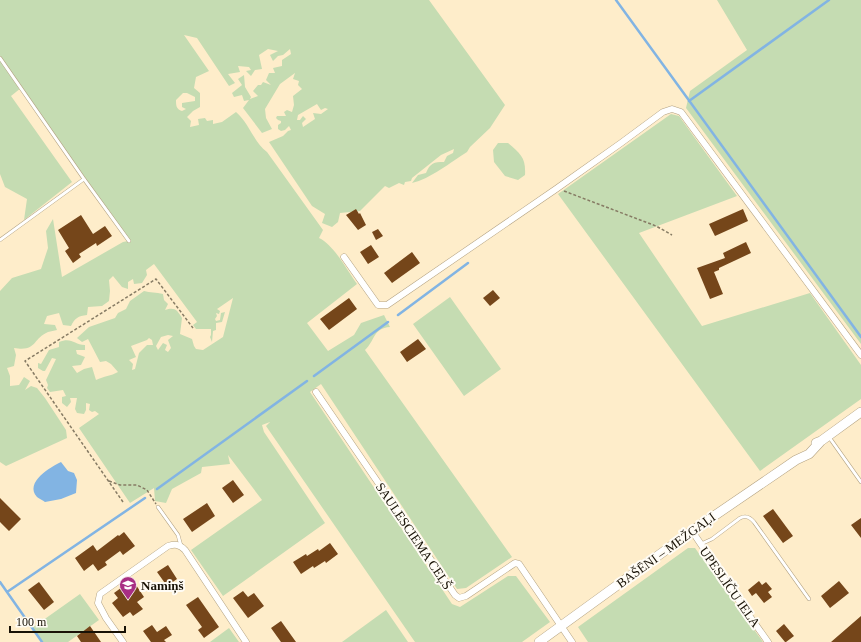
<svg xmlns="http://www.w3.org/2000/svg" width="861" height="642" viewBox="0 0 861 642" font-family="'Times New Roman',serif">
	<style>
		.green { fill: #c5dcb2; fill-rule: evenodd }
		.water { fill: #82b4e3 }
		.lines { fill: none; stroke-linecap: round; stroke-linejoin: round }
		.stream { stroke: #82b4e3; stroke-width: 2.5 }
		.building { fill: #75461a }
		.lane-casing { stroke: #b3a282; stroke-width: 4 }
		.street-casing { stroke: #b3a282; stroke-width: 7 }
		.secondary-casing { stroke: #b3a282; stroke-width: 10 }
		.path { stroke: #867b64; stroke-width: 1.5; stroke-dasharray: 3 2; stroke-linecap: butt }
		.lane { stroke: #fff; stroke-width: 3 }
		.street { stroke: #fff; stroke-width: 6 }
		.secondary { stroke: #fff; stroke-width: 9 }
		.labels { text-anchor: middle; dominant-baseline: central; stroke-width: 4; stroke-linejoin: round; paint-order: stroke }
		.street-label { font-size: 13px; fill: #181206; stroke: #fffcf5 }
		.poi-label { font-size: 13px; font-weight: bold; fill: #181206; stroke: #fffcf5; text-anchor: start }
	</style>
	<rect width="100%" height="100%" fill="#feedca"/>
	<path class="green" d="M0 0H429L505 105 490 128 470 147 467 152C451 162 430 179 412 183L418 175 426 173C430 163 434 162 444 162L447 156 453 153 454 149 441 155 412 178 411 181 405 182 404 185 399 183 389 188 385 186 360 211 340 213 338 222 332 227 322 223 325 214 312 206 269 142 283 136 288 131 291 130 289 126 285 130 281 131 278 129V125L281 123V121L278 120 276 118 277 116H286L284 112 287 110 292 112 294 105 293 96 302 89 298 85 299 81 293 79 295 73 280 84 265 109 266 118 272 129 262 133 243 108 249 100 244 101 242 95 234 97 232 93 242 85 238 79 244 75 245 87 251 97 250 99 258 96 253 91 258 85H261L263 82 271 85 266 80 269 73H275L273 68 282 66V60L291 54 290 49 283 55 278 56 273 61 270 55 278 51 268 49 259 55 262 69 255 70 251 76 246 71 251 70 249 67 238 66 240 72 228 74 235 83 229 86 197 38 184 35 209 71 196 77 194 88 200 93V107L193 111 187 117 191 121 190 127 199 125 198 119 205 118 207 121 213 120V124L222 122 236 112C249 123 253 141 267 152L323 230 319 238C334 245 347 270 357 284L307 323 328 351 354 335 361 323 384 315 390 327C373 328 375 341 365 350L512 557 466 588 457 589 321 384 310 392 452 604 460 607 508 576H516L550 622 522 642H415L266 426 270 422 262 425 264 432 325 523 223 596 191 550 262 500 228 455 230 464 202 467 201 473 172 489 166 503 155 501 154 488 130 503 79 428 99 414 95 411 92 412 89 410 90 404 86 403V410L84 414 77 413 75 409 77 398H70L71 402 67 407 62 403V397L66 396 63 390 50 392 47 388 48 385 46 380 56 359 52 358 45 371H43L38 368V363L41 364 49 350 59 347V342C72 337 74 345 85 345V350H76L77 354 85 357 81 365 72 366 77 373 84 369 92 367 96 380C104 376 111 376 118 372L111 364 106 361 100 362 88 339 82 342 77 338 89 327 115 318 118 313 126 309 130 301 144 291C150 293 156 292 163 294L164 300 168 304 165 310C175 307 177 310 182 318L180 334 192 339 194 346 196 349 203 350 223 337 233 298 217 309 220 311 219 314 216 313 217 316 215 319 216 321 220 320 221 313 225 312 222 322 216 323V330L213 331 212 342 210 337 211 335V329H196L193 325 197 322 154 264 146 270 147 275 142 283 134 284 133 279 128 282V289L122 287 113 276 109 280 110 291 109 301 102 306 88 307 87 315C78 316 75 318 71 326L63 325 59 313 47 316 44 324 55 325 57 330C54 331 51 331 48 332 32 339 37 352 14 348L16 355 14 366 7 368 10 376V386L19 385 24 377 30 381 25 390 31 386 37 388 45 398 66 430 67 438 6 466 0 462V291L12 278 41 269 48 248 46 231 53 219 62 277 123 242 128 241 21 88 11 96 72 182 24 220 27 199 5 187 0 174ZM183 93H187L195 97V101L182 103V107L186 109 182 111C176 109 176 105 176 100ZM317 104 321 110 325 108 328 109 321 114 313 113 315 119 303 127 302 123 306 119 303 116 300 120H297L298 115ZM168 335 173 336 168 340 171 348 168 352 165 350 167 345 163 343 158 350 156 346 161 337ZM149 338 152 340 153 345H147L139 353 135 369 132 370 133 364 129 360 136 357 131 346 147 340Z
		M717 0H861V344L686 108 690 91 747 50Z
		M671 114 679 116 737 196 639 233 702 326 810 293 861 365V399L760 471 558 194Z
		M498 143H508C521 154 526 158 525 175L518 180 505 176 494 162 493 150Z
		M450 297 501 369 464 396 413 324Z
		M688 548H695L763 642H588L578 627Z
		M80 594 99 620 68 642H42L32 628Z
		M386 610 408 642H342Z
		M229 628 239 642H210Z"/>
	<path class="water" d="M61 462 68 471 74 473 77 480 76 493 61 499 45 502C43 500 39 499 37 497 24 482 51 467 61 462Z"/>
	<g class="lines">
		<path class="stream" d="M616 0 861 337
			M689 101 829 0
			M398 315 468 263
			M314 376 388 322
			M157 489 307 381
			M0 582 42 642
			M7 592 145 498"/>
	</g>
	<path class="building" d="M356 209 359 214 360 213 366 225 358 230 346 215Z
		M743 209 748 221 715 236 709 224Z
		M81 215 93 234 105 226 112 236 97 246 96 243 79 254 81 257 73 263 65 251 69 248 58 230Z
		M378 229 383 236 376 240 372 232Z
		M746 242 751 253 719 268V270L714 272 723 294 710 299 697 268 725 258 723 253Z
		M371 245 379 257 368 264 360 252Z
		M412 252 420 263 392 283 384 273Z
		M493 290 500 298 490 306 483 298Z
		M349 298 357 309 329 330 320 319Z
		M418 339 426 349 407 362 400 352Z
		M233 480 244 495 233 503 222 488Z
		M0 498 21 519 9 531 0 522Z
		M207 503 215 516 192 532 183 519Z
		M773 509 793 536 783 543 763 516Z
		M861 518V538L851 525Z
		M124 532 135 546 123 555 120 551 105 562 107 565 98 571 93 564 84 571 75 558 93 545 97 551 118 535 119 536Z
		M330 543 338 554 326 563 325 561 314 568 313 566 301 574 293 562 306 554 307 556 318 549 319 551Z
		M168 565 177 579 167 586 157 572Z
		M759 581 762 585 766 582 772 589 768 592 772 597 764 603 756 593 752 596 748 590Z
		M839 581 849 593 830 608 821 596Z
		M39 582 54 602 44 610 28 590Z
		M125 585 129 590 136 585 144 597 137 602 143 609 133 616 130 612 123 617 112 603 118 598 114 593Z
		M243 591 248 597 254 593 264 606 248 618 233 598Z
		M198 597 219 627 204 638 198 630 202 627 186 605Z
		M861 616V642H831Z
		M281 621 296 642H281L271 628Z
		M784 624 794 636 786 642H785L776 631Z
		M152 625 157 632 166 626 172 635 164 640 166 642H151L143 631Z
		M90 626 101 642H81L77 636Z"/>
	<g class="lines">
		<g class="lane-casing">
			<path id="lane" d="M0 58 84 179 129 241
				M0 240 84 179
				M829 437 861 482
				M158 507 178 535 181 546
				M701 544 712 539 740 518C746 515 750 517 754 522L809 599"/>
		</g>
		<g class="street-casing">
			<path id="street" d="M344 257 378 305H387L556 189 621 143 663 112 672 109 681 112 861 355
				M316 392 455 595 459 598 466 596 515 563 519 564 572 642
				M692 531 746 611 768 642
				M123 642 106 618 98 603 100 594 168 546C175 544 179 544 185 550L246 642"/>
		</g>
		<g class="secondary-casing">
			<path id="secondary" d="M816 443 821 441 861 412
				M539 642 692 531 796 460 809 454 821 441"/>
		</g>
		<path class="path" d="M564 191 656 226 672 235
			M109 481 120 485H137L147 490 156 504
			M123 502 25 361 156 279 193 328"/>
		<use href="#lane" class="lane"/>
		<use href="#street" class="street"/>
		<use href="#secondary" class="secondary"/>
	</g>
	<defs>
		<g id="school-pin" transform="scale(0.9)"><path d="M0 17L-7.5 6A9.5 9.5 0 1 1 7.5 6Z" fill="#a82e84" stroke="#fffcf5"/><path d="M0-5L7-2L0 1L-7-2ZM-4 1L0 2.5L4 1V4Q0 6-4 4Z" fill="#fff"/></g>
	</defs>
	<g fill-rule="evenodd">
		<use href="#school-pin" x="128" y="585"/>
	</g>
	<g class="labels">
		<g class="street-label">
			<text transform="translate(414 536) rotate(56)">SAULESCIEMA CEĻŠ</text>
			<text transform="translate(666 550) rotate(-36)">BAŠĒNI – MEŽGAĻI</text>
			<text transform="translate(730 587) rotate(55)">UPESLĪČU IELA</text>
		</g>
		<g class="poi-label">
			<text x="141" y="585">Namiņš</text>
		</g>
	</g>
	<path d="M10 626v6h115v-6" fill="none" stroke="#181206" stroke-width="2"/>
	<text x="16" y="626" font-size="12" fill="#181206" stroke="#fffcf5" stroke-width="3" paint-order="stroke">100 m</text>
</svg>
